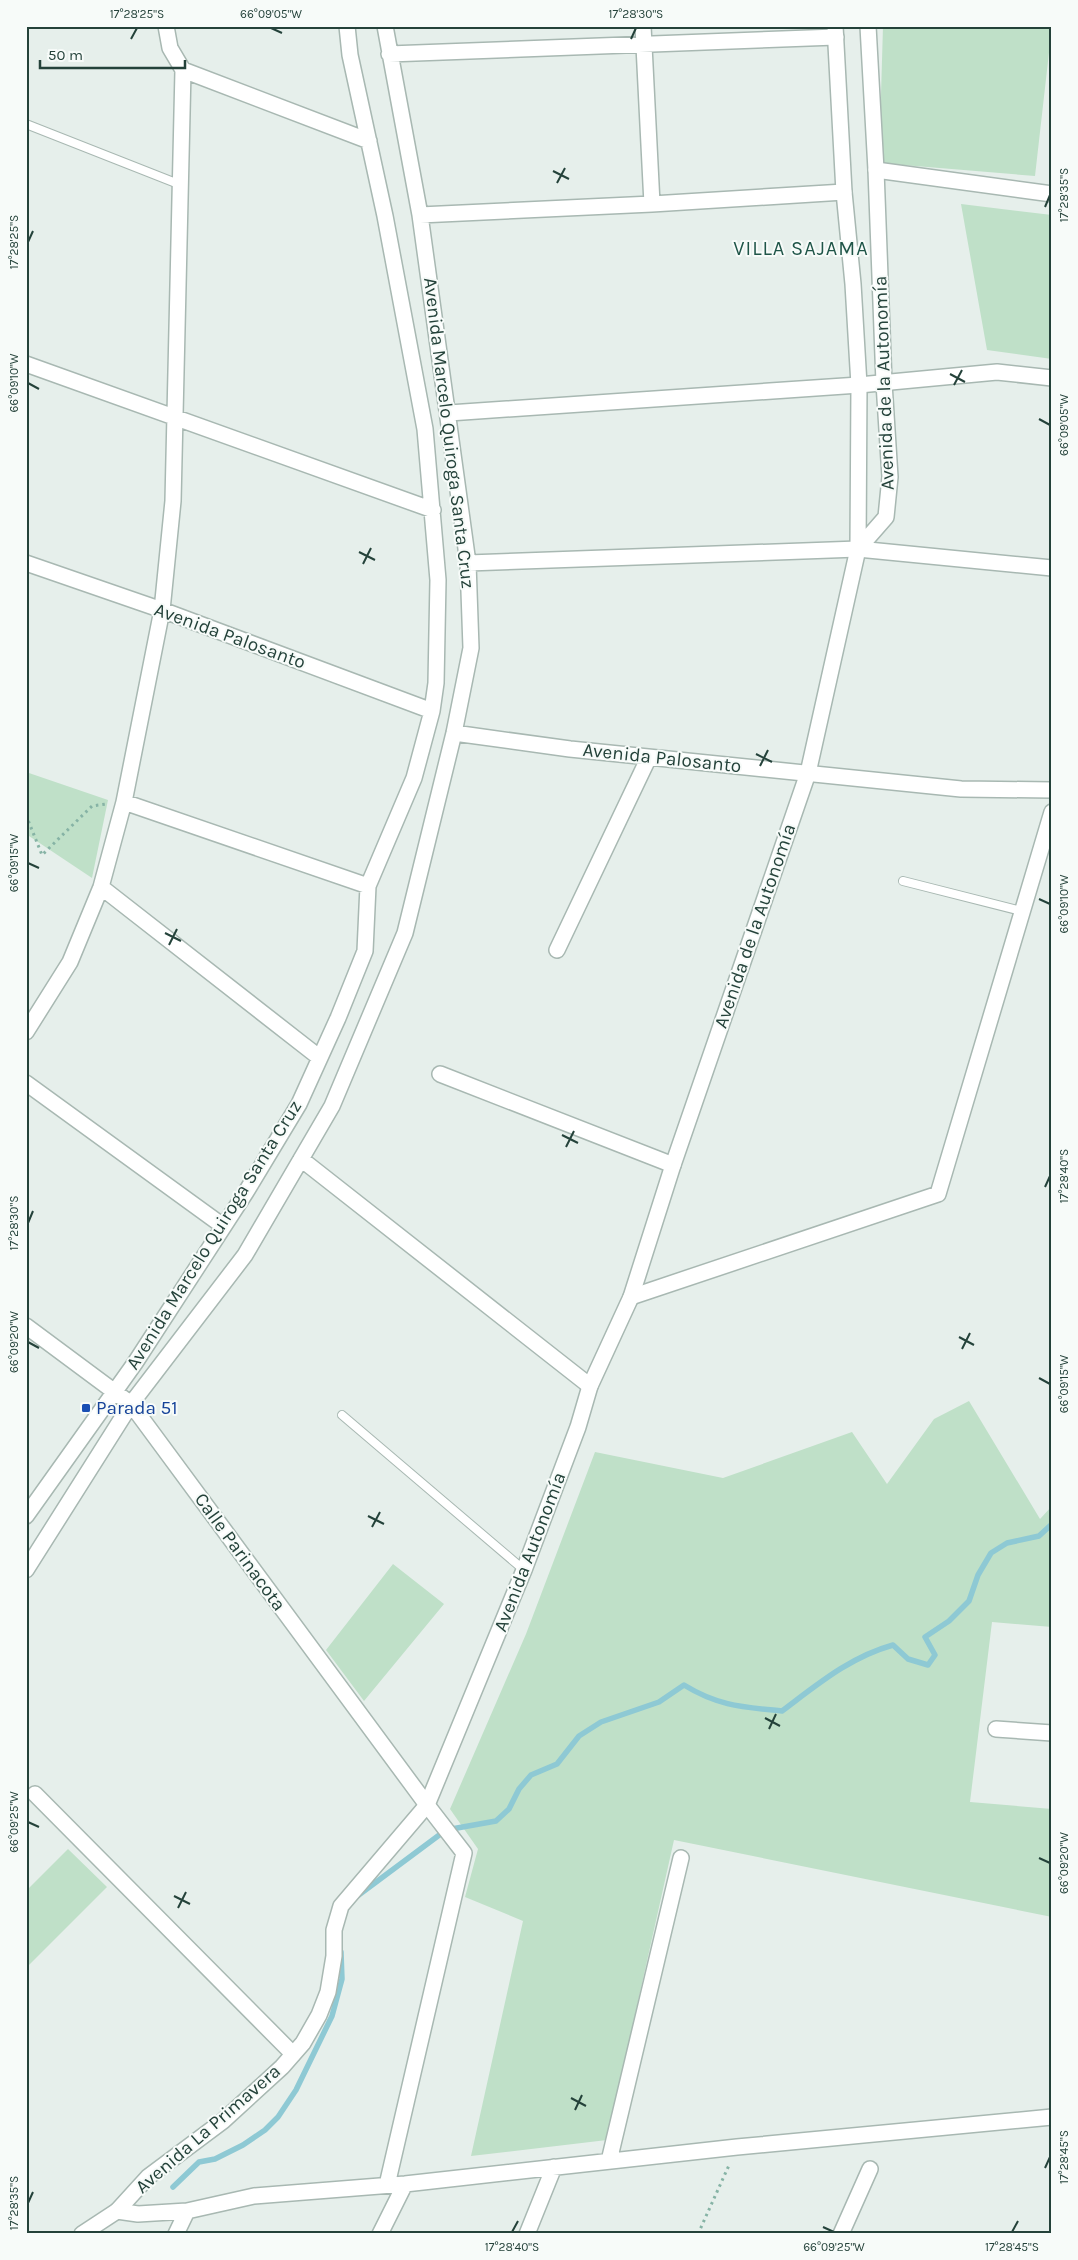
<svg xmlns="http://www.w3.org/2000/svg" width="1078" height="2260" viewBox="0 0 1078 2260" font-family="Karla,sans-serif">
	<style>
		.green { fill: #bfe0c8 }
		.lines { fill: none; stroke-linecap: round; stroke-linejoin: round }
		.stream { stroke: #8ec9d4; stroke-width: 5.5 }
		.service-casing { stroke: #a8b8b2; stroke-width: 10 }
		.minor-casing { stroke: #a8b8b2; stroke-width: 18 }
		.tertiary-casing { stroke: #a8b8b2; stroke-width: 18 }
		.path { stroke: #86b3a5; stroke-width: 3; stroke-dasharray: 2.5 4; stroke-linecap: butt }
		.service { stroke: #fff; stroke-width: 8 }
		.minor { stroke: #fff; stroke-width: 15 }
		.tertiary { stroke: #fff; stroke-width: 15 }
		.ticks { fill: none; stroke: #24423a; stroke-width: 2 }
		.transit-dot { fill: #1a4fb4; stroke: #f7fbf9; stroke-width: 2 }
		.labels { text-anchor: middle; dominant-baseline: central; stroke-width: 4; stroke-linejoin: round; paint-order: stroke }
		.street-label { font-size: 19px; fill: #24423a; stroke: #f7fbf9 }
		.transit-label { font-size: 19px; fill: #164399; stroke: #f7fbf9; text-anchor: start }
		.neighbourhood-label { font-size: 20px; letter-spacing: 1px; fill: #1f5548; stroke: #f7fbf9 }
		.neatline { fill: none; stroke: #24423a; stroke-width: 2 }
		.ticks-label { font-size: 12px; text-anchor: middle; fill: #24423a }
	</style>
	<rect width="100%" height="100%" fill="#e6efeb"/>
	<path class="green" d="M883 26H1052L1035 176 879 163Z
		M961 204 1052 215V359L987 350Z
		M26 772 108 800 92 878 26 834Z
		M969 1401 1040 1519 1052 1506V1627L992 1622 970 1802 1052 1809V1917L674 1840 607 2140 471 2156 523 1921 465 1897 478 1849 450 1809 526 1634 595 1452 723 1478 852 1432 887 1484 934 1419Z
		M393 1564 444 1604 364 1701 326 1650Z
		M68 1849 107 1887 26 1968V1891Z"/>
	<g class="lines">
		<path class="stream" d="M356 1897 446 1830 496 1821 509 1809 519 1789 531 1775 557 1764 579 1736 601 1722 659 1702 684 1685C718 1706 743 1707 782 1711 818 1684 850 1657 893 1645L908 1659 928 1665 935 1655 925 1637 949 1621 969 1601 978 1575 991 1553 1007 1543 1039 1536 1052 1524
			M173 2187 199 2162 215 2159 243 2145 265 2130 278 2117 296 2090 332 2016 342 1979 341 1952"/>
		<g class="service-casing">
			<path id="service" d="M26 124 181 185
				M903 881 1021 911
				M342 1415 524 1570"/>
		</g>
		<g class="minor-casing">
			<path id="minor" d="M643 26 652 204
				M389 54 836 37
				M183 70 369 141
				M876 170 1052 194
				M420 215 652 204 844 192
				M26 364 433 510
				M449 413 859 385 997 372 1052 378
				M26 563 162 610 432 711
				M468 563 858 549 1052 568
				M454 733 570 749 961 789 1052 790
				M124 802 368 886
				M101 887 320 1058
				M557 950 649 757
				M26 1032 70 962 101 887 124 802 162 610 173 501 183 70 170 48 166 26
				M440 1074 673 1165
				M26 1083 223 1226
				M301 1159 590 1386
				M631 1297 938 1194 1052 812
				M26 1326 131 1404 427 1805 464 1853 387 2185
				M26 1516 135 1363 246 1192 299 1104 338 1018 365 951 368 886 414 778 432 711 436 683 438 580 425 429 385 216 350 55 347 26
				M26 1570 131 1404 245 1255 332 1106 405 933 454 733 471 648 468 563 420 215 385 26
				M996 1729 1052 1733
				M35 1794 293 2054
				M609 2161 681 1858
				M117 2211 138 2214 187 2211 254 2196 405 2184 737 2147 1052 2117
				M176 2234 187 2211
				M380 2234 405 2184
				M527 2234 554 2167
				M841 2234 870 2169"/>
		</g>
		<g class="tertiary-casing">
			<path id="tertiary" d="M858 549 886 517 890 477 884 383 876 170 868 26
				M82 2234 117 2211 148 2177 223 2121 282 2067 303 2043 319 2015 328 1992 334 1956V1930L341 1906 427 1805 524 1570 578 1427 590 1386 631 1297 673 1165 808 773 858 549 859 385 853 284 844 192 835 26"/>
		</g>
		<path class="path" d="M26 815 42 855 92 806 106 804
			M698 2234 730 2163"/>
		<use href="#service" class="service"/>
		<use href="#minor" class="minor"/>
		<use href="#tertiary" class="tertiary"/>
	</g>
	<path class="ticks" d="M271 28 282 33M131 39 137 28M631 39 636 28M553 171 569 179M557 183 565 168M1045 207 1050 195M28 242 33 231M950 374 965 382M28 383 39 389M954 385 962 370M1039 419 1050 425M359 552 375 560M363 564 371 548M756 754 772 762M760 766 768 750M28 863 39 868M1039 899 1050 904M165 933 181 941M169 945 177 929M562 1135 578 1143M566 1147 574 1131M1045 1187 1050 1176M28 1223 33 1211M959 1337 974 1345M28 1342 39 1348M962 1349 970 1333M1039 1378 1050 1384M368 1516 384 1524M372 1527 380 1512M765 1718 780 1726M769 1729 776 1714M28 1822 39 1827M1039 1858 1050 1863M174 1896 190 1904M178 1908 186 1892M571 2098 586 2106M575 2110 582 2095M1045 2168 1050 2157M28 2203 33 2192M823 2227 834 2232M512 2232 518 2221M1012 2232 1018 2221"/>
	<rect class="transit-dot" x="81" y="1403" width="10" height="10" rx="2.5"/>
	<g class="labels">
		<g class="street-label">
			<text transform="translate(884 383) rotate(-92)">Avenida de la Autonomía</text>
			<text transform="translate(449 433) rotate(83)">Avenida Marcelo Quiroga Santa Cruz</text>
			<text transform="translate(230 636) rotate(20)">Avenida Palosanto</text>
			<text transform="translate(662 758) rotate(6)">Avenida Palosanto</text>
			<text transform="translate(755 926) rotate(-71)">Avenida de la Autonomía</text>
			<text transform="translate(214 1235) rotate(-58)">Avenida Marcelo Quiroga Santa Cruz</text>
			<text transform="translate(240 1552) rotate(54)">Calle Parinacota</text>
			<text transform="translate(530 1552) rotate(-69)">Avenida Autonomía</text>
			<text transform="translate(208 2129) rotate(-41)">Avenida La Primavera</text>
		</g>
		<g class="transit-label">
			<text x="96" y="1408">Parada 51</text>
		</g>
		<g class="neighbourhood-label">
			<text x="801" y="248">VILLA SAJAMA</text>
		</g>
	</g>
	<rect width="1078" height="2260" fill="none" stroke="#f7fbf9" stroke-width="55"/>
	<path d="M40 60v8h145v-8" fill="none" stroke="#24423a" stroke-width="2.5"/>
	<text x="48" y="60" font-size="15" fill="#24423a" stroke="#f7fbf9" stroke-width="4" paint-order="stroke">50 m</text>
	<rect x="28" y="28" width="1022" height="2204" class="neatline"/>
	<g class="ticks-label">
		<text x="137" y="18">17°28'25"S</text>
		<text x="271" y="18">66°09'05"W</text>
		<text x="636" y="18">17°28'30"S</text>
		<text transform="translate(1064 195) rotate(-90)" y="4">17°28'35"S</text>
		<text transform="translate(14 242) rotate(-90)" y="4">17°28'25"S</text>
		<text transform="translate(14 383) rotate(-90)" y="4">66°09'10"W</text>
		<text transform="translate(1064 425) rotate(-90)" y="4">66°09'05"W</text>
		<text transform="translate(14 863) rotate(-90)" y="4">66°09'15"W</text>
		<text transform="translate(1064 904) rotate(-90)" y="4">66°09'10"W</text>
		<text transform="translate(1064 1176) rotate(-90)" y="4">17°28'40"S</text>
		<text transform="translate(14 1223) rotate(-90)" y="4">17°28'30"S</text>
		<text transform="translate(14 1342) rotate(-90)" y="4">66°09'20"W</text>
		<text transform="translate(1064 1384) rotate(-90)" y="4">66°09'15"W</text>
		<text transform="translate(14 1822) rotate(-90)" y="4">66°09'25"W</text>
		<text transform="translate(1064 1863) rotate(-90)" y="4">66°09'20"W</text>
		<text transform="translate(1064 2157) rotate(-90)" y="4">17°28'45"S</text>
		<text transform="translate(14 2203) rotate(-90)" y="4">17°28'35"S</text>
		<text x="512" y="2251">17°28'40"S</text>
		<text x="834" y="2251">66°09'25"W</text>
		<text x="1012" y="2251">17°28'45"S</text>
	</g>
</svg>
